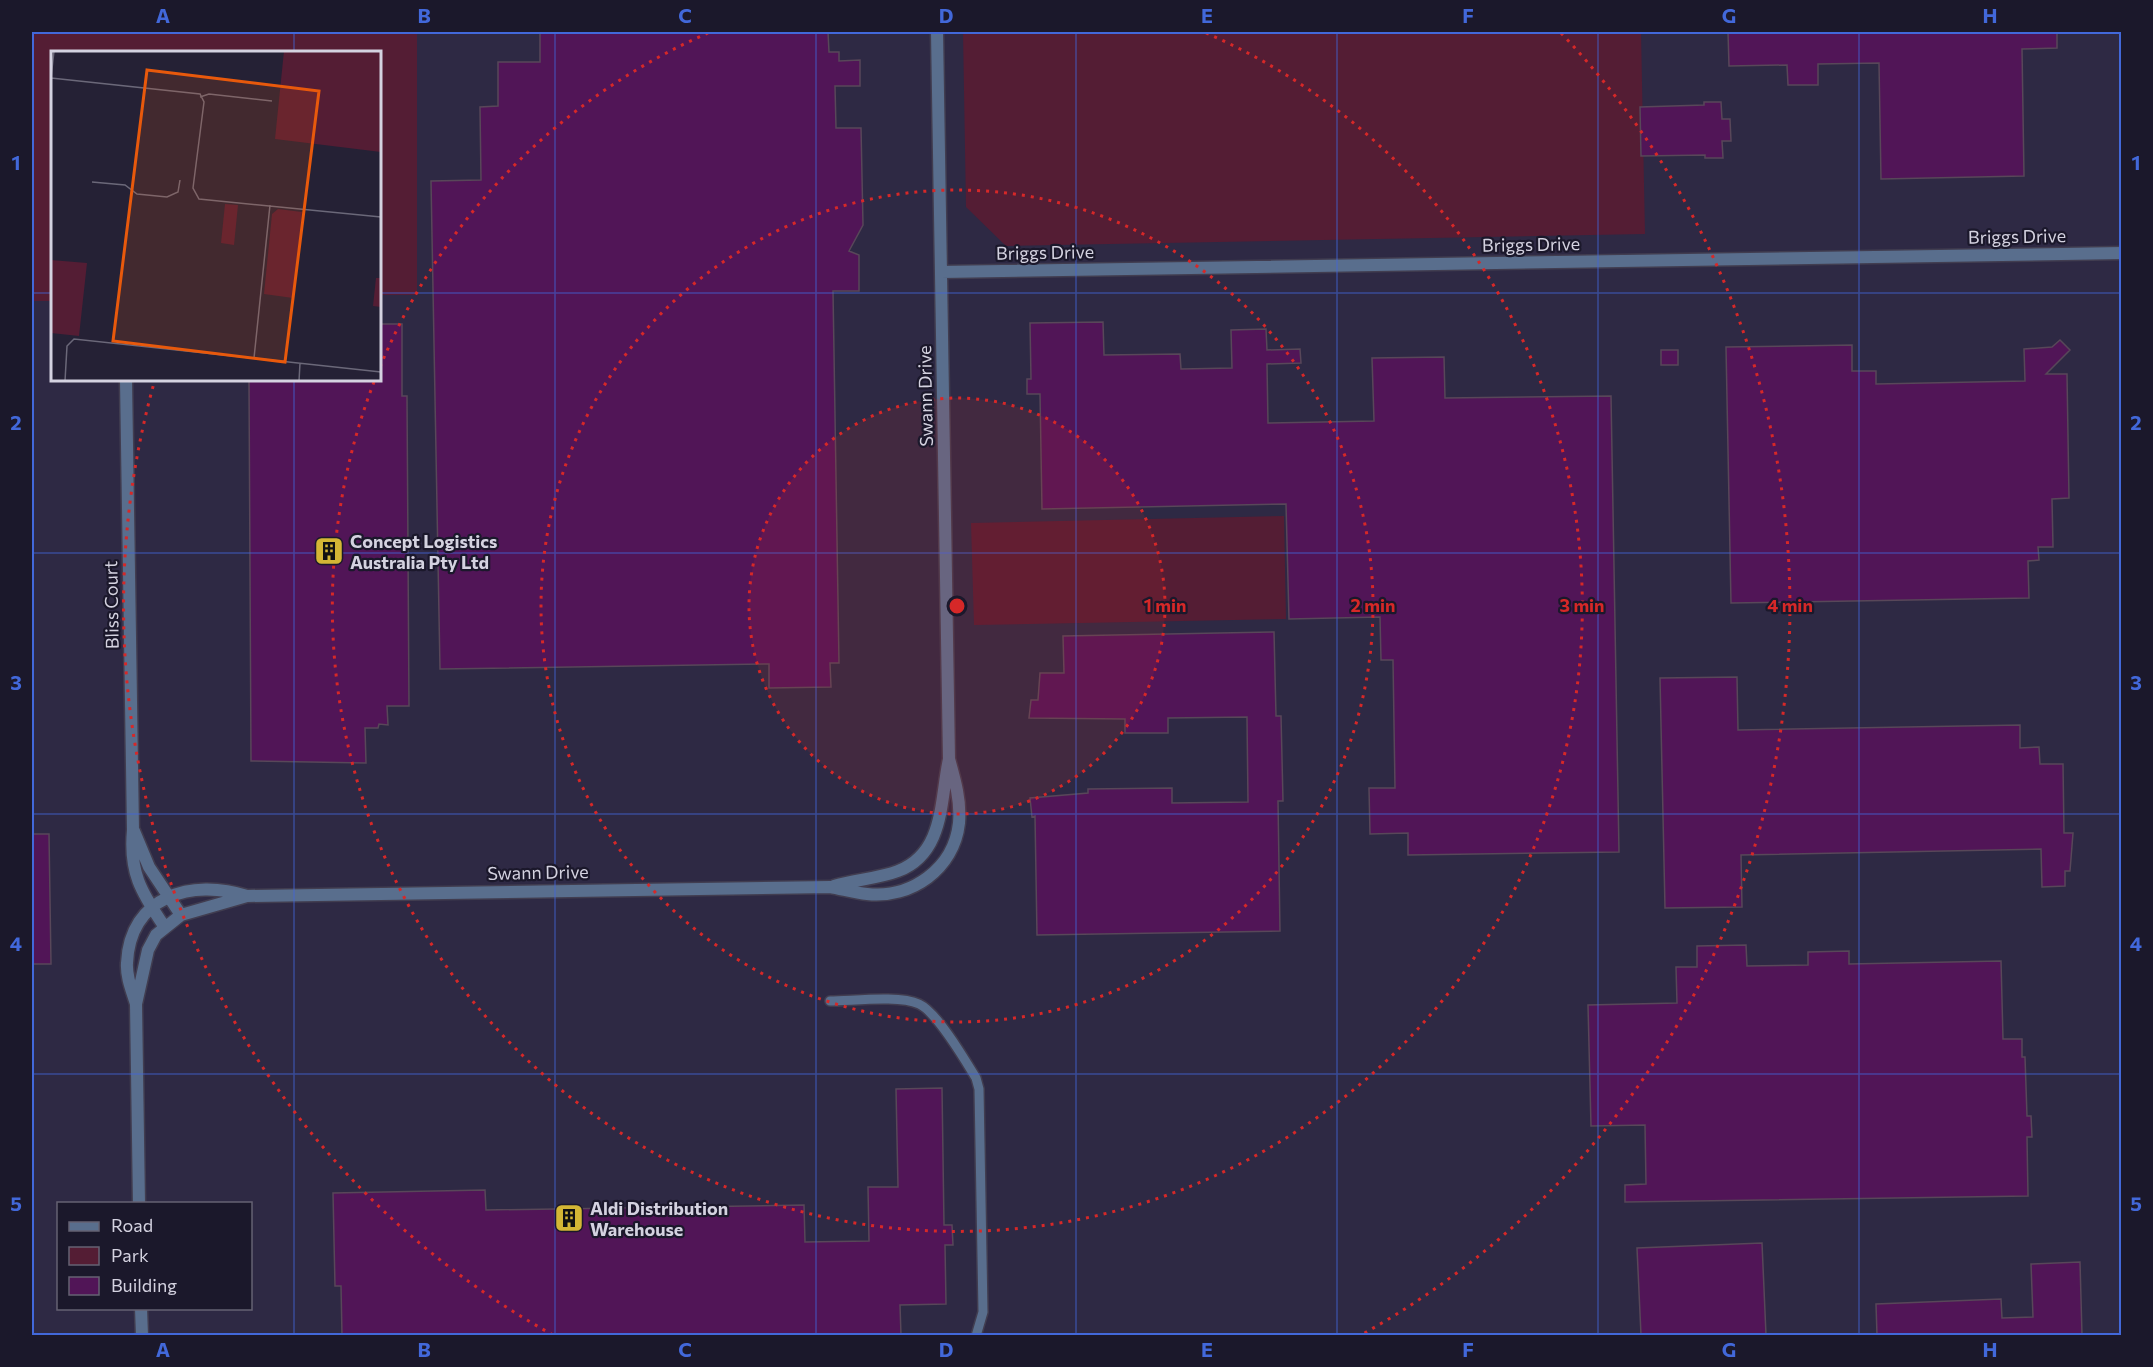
<svg xmlns="http://www.w3.org/2000/svg" width="2153" height="1367" viewBox="0 0 2153 1367" font-family="Commissioner,sans-serif">
	<style>
		.built { fill: #2e2944; fill-rule: evenodd }
		.green { fill: #541d34 }
		.building { fill: #511557; stroke: #584759; stroke-width: 1.5 }
		.lines { fill: none; stroke-linecap: round; stroke-linejoin: round }
		.lane-casing { stroke: #413d50; stroke-width: 12 }
		.street-casing { stroke: #413d50; stroke-width: 15 }
		.lane { stroke: #596e8d; stroke-width: 9 }
		.street { stroke: #596e8d; stroke-width: 12 }
		.grid { fill: none; stroke: #4268da; stroke-width: 1.5; stroke-opacity: 0.55 }
		.ring { fill: none; stroke: #d62828; stroke-width: 3; stroke-dasharray: 3 6 }
		.labels { text-anchor: middle; dominant-baseline: central; stroke-width: 4.5; stroke-linejoin: round; paint-order: stroke }
		.street-label { font-size: 18px; fill: #d4d2e0; stroke: #1b182b }
		.poi-label { font-size: 18px; font-weight: bold; fill: #d4d2e0; stroke: #1b182b; text-anchor: start }
		.inset-road { fill: none; stroke: #6b6879; stroke-width: 1.5 }
		.view { fill: #e8590c; fill-opacity: 0.15; stroke: #e8590c; stroke-width: 3 }
		.inset-edge { fill: none; stroke: #d4d2e0; stroke-width: 3 }
		.centre { fill: #d62828; stroke: #1b182b; stroke-width: 3 }
		.ring-label { font-size: 18px; text-anchor: middle; font-weight: bold; fill: #d62828; stroke: #1b182b; stroke-width: 4.5; stroke-linejoin: round; paint-order: stroke }
		.neatline { fill: none; stroke: #4268da; stroke-width: 2 }
		.grid-label { font-size: 20px; text-anchor: middle; font-weight: bold; fill: #4268da }
	</style>
	<rect width="100%" height="100%" fill="#252135"/>
	<path class="built" d="M32 32H2121V1335H32ZM52 52H380V380H52ZM58 1204H250V1308H58Z"/>
	<path class="green" d="M32 32H417V295H380V52H52V301H32Z
		M963 32H1641L1645 234 1006 246 966 207Z
		M1284 516 1286 619 974 625 971 523Z"/>
	<path class="building" d="M540 32H828L829 52H839V61L860 60V86H835L836 128H861L863 225 849 251 859 255V291H833L839 663H830L831 687 769 688V664L440 669 431 181 481 180 480 107 498 106V62H540Z
		M1728 32H2057V48L2022 49 2024 176 1881 179 1879 63 1818 64V85H1788L1787 65 1729 66Z
		M1704 102H1721L1722 119H1730L1731 141H1722L1723 158H1705V155L1641 156 1640 107 1704 105Z
		M1103 322 1104 355 1180 354 1181 369 1232 368 1231 330 1266 329 1267 350 1300 349 1301 363 1267 364 1268 423 1374 421 1372 358 1444 357 1445 398 1611 396 1619 852 1408 855V833L1370 834 1369 788H1395L1393 660H1381L1380 617 1289 619 1286 504 1042 509 1040 394H1027V379H1031L1030 323Z
		M380 324H402V396H407L409 706H387L388 725 379 724 378 728H365L366 763 251 761 249 380H380Z
		M2060 340 2070 350 2046 374H2067L2069 498 2052 499 2053 547H2038L2039 560 2028 561 2029 598 1731 603 1726 347 1852 345V371H1876V384L2025 381 2024 349 2052 347Z
		M1661 350H1678V365H1661Z
		M1274 632 1276 716H1281L1283 801H1278L1280 931 1037 935 1035 816 1032 817 1030 798 1088 793V789L1172 788V803L1248 802 1247 717 1168 718V733H1125V719L1029 718 1031 700H1038L1040 673H1064L1063 636Z
		M1737 677 1738 730 2020 725V748L2039 747 2040 764H2063L2064 833H2073L2070 871H2065V886L2042 887 2041 849 1741 855 1742 907 1665 908 1660 678Z
		M32 834H49L51 964H32Z
		M1746 945 1747 966 1808 965V952L1849 951V964L2001 961 2003 1039H2022V1057H2025L2027 1116H2031L2032 1137H2027L2028 1196 1625 1202V1185L1646 1184 1645 1125 1591 1126 1588 1005 1677 1003 1676 967H1697V946Z
		M942 1088 944 1225H952L953 1245H945L946 1304 900 1305 901 1335H342L341 1286H335L333 1193 485 1190 486 1210 804 1205 805 1242 869 1241 868 1187H898L896 1089Z
		M1762 1243 1766 1335H1641L1637 1248Z
		M2080 1262 2082 1335H1877L1876 1304 2001 1299 2002 1318 2033 1317 2031 1264Z"/>
	<g class="lines">
		<g class="lane-casing">
			<path id="lane" d="M830 1001C852 1001 899 995 919 1004 937 1012 965 1060 976 1078L979 1089 983 1312 976 1336"/>
		</g>
		<g class="street-casing">
			<path id="street" d="M941 272 2122 253
				M126 380 133 830C129 872 141 892 164 926
				M134 831 149 867 181 915
				M834 886C854 880 880 878 898 871 945 853 940 800 949 759L937 32
				M136 1004C132 991 126 977 127 963 130 896 192 878 247 896L830 887C842 889 855 893 867 894 911 899 954 869 959 823 961 801 955 780 949 759
				M139 1204 136 1004 148 950 156 935 181 915 247 896
				M141 1308 142 1336"/>
		</g>
		<use href="#lane" class="lane"/>
		<use href="#street" class="street"/>
	</g>
	<path class="grid" d="M294 32V52M555 32V1336M816 32V1336M1076 32V1336M1337 32V1336M1598 32V1336M1859 32V1336M32 293H52M380 293H2122M294 380V1336M32 553H2122M32 814H2122M32 1074H2122"/>
	<circle cx="957" cy="606" r="208" fill="#d62828" fill-opacity=".12"/>
	<g class="ring">
		<circle cx="957" cy="606" r="208"/>
		<circle cx="957" cy="606" r="416"/>
		<path d="M380 367A625 625 0 0 1 708 33M1206 33A625 625 0 1 1 374 382"/>
		<path d="M553 1335A833 833 0 0 1 154 383M1561 33A833 833 0 0 1 1361 1335"/>
	</g>
	<defs>
		<g id="building-square" transform="scale(1.5)"><rect x="-9" y="-9" width="18" height="18" rx="4" fill="#d4b635" stroke="#1b182b"/><path d="M-4-6H4V6H1V3H-1V6H-4ZM-2.5-4.3h1.7v1.8h-1.7ZM.8-4.3h1.7v1.8H.8ZM-2.5-1h1.7V.8h-1.7ZM.8-1h1.7V.8H.8Z" fill="#111"/></g>
	</defs>
	<g fill-rule="evenodd">
		<use href="#building-square" x="329" y="551"/>
		<use href="#building-square" x="569" y="1218"/>
	</g>
	<g class="labels">
		<g class="street-label">
			<text transform="translate(2017 236) rotate(-1)">Briggs Drive</text>
			<text transform="translate(1531 244) rotate(-1)">Briggs Drive</text>
			<text transform="translate(1045 252) rotate(-1)">Briggs Drive</text>
			<text transform="translate(925 396) rotate(-91)">Swann Drive</text>
			<text transform="translate(111 605) rotate(-91)">Bliss Court</text>
			<text transform="translate(538 872) rotate(-1)">Swann Drive</text>
		</g>
		<g class="poi-label">
			<text x="350" y="541">Concept Logistics<tspan x="350" dy="21">Australia Pty Ltd</tspan></text>
			<text x="590" y="1208">Aldi Distribution<tspan x="590" dy="21">Warehouse</tspan></text>
		</g>
	</g>
	<g transform="translate(51 51)">
		<rect width="330" height="330" fill="#252135"/>
		<path d="M233 0H330V101L224 88ZM174 153 187 154 183 194 170 192ZM227 158 251 161 242 247 213 243 221 163ZM0 209 36 212 28 285 0 282ZM325 227H330V256L322 255Z" fill="#541d34"/>
		<path class="inset-road" d="M0 27 149 43 153 51 142 137 148 148 330 166M0 27 3 0M149 46 158 43 221 50M41 131 74 134 86 143 116 146 127 141 129 129M203 307 219 154M14 330 16 295 23 288 330 321M248 330 249 312"/>
		<path class="view" d="M96 19 268 40 234 311 62 290Z"/>
		<rect width="330" height="330" class="inset-edge"/>
	</g>
	<circle cx="957" cy="606" r="9" class="centre"/>
	<g class="ring-label">
		<text x="1165" y="612">1 min</text>
		<text x="1373" y="612">2 min</text>
		<text x="1582" y="612">3 min</text>
		<text x="1790" y="612">4 min</text>
	</g>
	<rect width="2153" height="1367" fill="none" stroke="#1b182b" stroke-width="66"/>
	<rect x="57" y="1202" width="195" height="108" fill="#1b182b" stroke="#656273" stroke-width="1.5"/>
	<rect x="69" y="1222" width="30" height="9" fill="#596e8d" stroke="#656273" stroke-width="1.5"/>
	<text x="111" y="1232" font-size="18" fill="#d4d2e0">Road</text>
	<rect x="69" y="1247" width="30" height="18" fill="#541d34" stroke="#656273" stroke-width="1.5"/>
	<text x="111" y="1262" font-size="18" fill="#d4d2e0">Park</text>
	<rect x="69" y="1277" width="30" height="18" fill="#511557" stroke="#656273" stroke-width="1.5"/>
	<text x="111" y="1292" font-size="18" fill="#d4d2e0">Building</text>
	<rect x="33" y="33" width="2087" height="1301" class="neatline"/>
	<g class="grid-label">
		<text x="163" y="23">A</text>
		<text x="424" y="23">B</text>
		<text x="685" y="23">C</text>
		<text x="946" y="23">D</text>
		<text x="1207" y="23">E</text>
		<text x="1468" y="23">F</text>
		<text x="1729" y="23">G</text>
		<text x="1990" y="23">H</text>
		<text x="16" y="170">1</text>
		<text x="2136" y="170">1</text>
		<text x="16" y="430">2</text>
		<text x="2136" y="430">2</text>
		<text x="16" y="690">3</text>
		<text x="2136" y="690">3</text>
		<text x="16" y="951">4</text>
		<text x="2136" y="951">4</text>
		<text x="16" y="1211">5</text>
		<text x="2136" y="1211">5</text>
		<text x="163" y="1357">A</text>
		<text x="424" y="1357">B</text>
		<text x="685" y="1357">C</text>
		<text x="946" y="1357">D</text>
		<text x="1207" y="1357">E</text>
		<text x="1468" y="1357">F</text>
		<text x="1729" y="1357">G</text>
		<text x="1990" y="1357">H</text>
	</g>
</svg>
